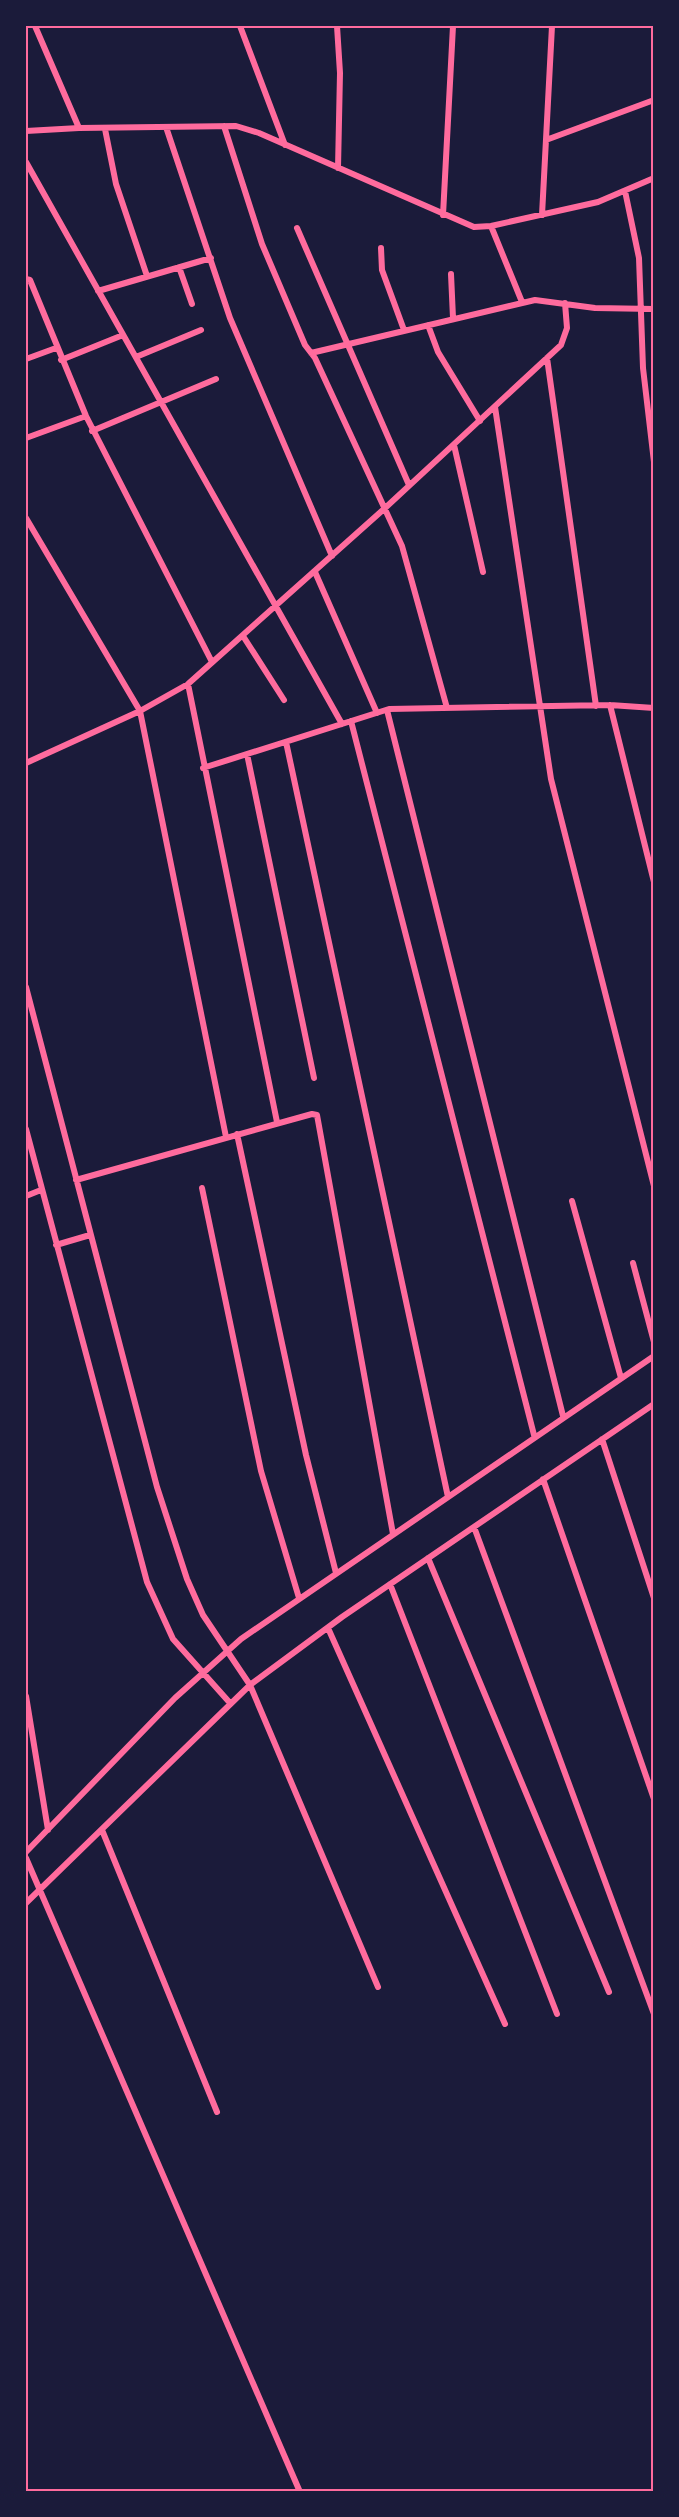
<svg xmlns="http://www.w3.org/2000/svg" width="679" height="2517" viewBox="0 0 679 2517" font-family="Arial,sans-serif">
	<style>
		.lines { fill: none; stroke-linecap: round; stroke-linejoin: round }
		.minor { stroke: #ff6b9d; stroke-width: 6 }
		.neatline { fill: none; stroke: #ff6b9d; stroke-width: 2 }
	</style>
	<rect width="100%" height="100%" fill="#1b1b3a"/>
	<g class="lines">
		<path class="minor" d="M35 26 79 128
			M240 26 285 145
			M337 26 340 73 338 168
			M224 126 262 244 305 345 315 358 402 546 447 708
			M166 127 230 318 332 556
			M105 129 116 184 147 276
			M26 131 79 128 236 126 259 133 474 227 491 226 598 202 654 178
			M546 140 654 100
			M26 162 342 724
			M625 191 639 258 643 368 654 462
			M443 215 453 26
			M542 215 552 26
			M491 226 522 302
			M297 228 409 485
			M381 248 382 270 404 330
			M179 267 192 304
			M451 274 453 318
			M26 279 30 280 86 416 212 662
			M98 291 211 258
			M428 325 438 352 480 421
			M311 353 535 300 595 308 654 309
			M136 357 201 330
			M547 358 596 706
			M26 359 56 348
			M61 360 123 335
			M495 407 551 779 654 1186
			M92 431 216 379
			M26 438 86 416
			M454 445 483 572
			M26 518 140 711 226 1137
			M315 572 377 713
			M243 636 284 700
			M188 684 277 1122
			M610 705 654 882
			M387 710 563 1416
			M351 721 534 1435
			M286 742 448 1497
			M247 754 314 1078
			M26 763 140 711 188 684 384 509 561 345 567 328 565 303
			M203 768 389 709 610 705 654 708
			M26 987 157 1487 187 1579 203 1615 250 1685 378 1987
			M26 1129 147 1582 173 1639 230 1703
			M237 1134 306 1455 336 1573
			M76 1180 312 1114 317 1115 393 1534
			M202 1188 261 1471 299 1598
			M26 1196 41 1190
			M572 1201 621 1378
			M56 1245 90 1235
			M633 1263 654 1342
			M602 1439 654 1598
			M543 1479 654 1799
			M474 1527 654 2014
			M428 1558 609 1992
			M390 1584 557 2014
			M328 1628 505 2024
			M26 1696 48 1830
			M102 1830 217 2112
			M26 1852 175 1698 241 1639 654 1356
			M26 1858 300 2492
			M26 1903 250 1685 342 1617 654 1404"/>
	</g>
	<rect width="679" height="2517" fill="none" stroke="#1b1b3a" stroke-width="54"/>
	<rect x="27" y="27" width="625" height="2463" class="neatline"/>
</svg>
